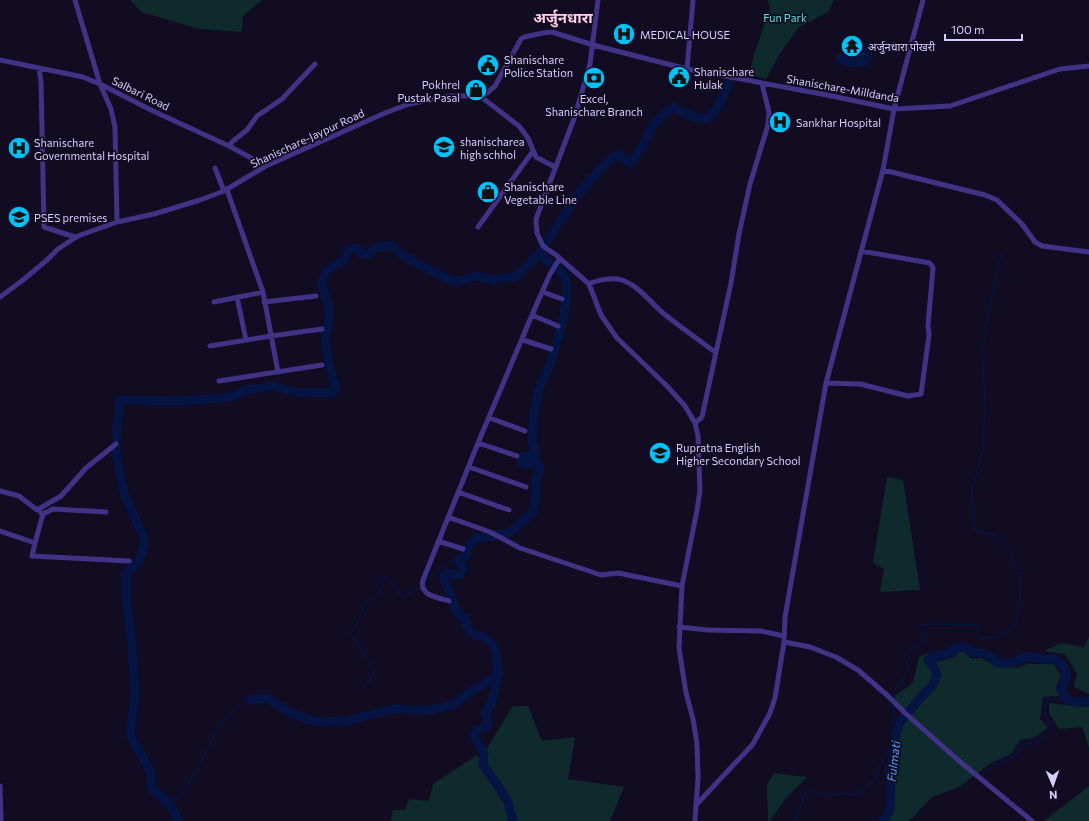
<svg xmlns="http://www.w3.org/2000/svg" width="1089" height="821" viewBox="0 0 1089 821" font-family="Commissioner,'Noto Sans Devanagari',sans-serif">
	<style>
		.green { fill: #0e2a2d }
		.water { fill: #051442 }
		.lines { fill: none; stroke-linecap: round; stroke-linejoin: round }
		.stream { stroke: #051442; stroke-width: 1.5 }
		.river { stroke: #051442; stroke-width: 9 }
		.minor { stroke: #403385; stroke-width: 5 }
		.labels { text-anchor: middle; dominant-baseline: central; stroke-width: 3.5; stroke-linejoin: round; paint-order: stroke }
		.park-label { font-size: 11px; fill: #4fe9d5; stroke: #120c22 }
		.poi-label { font-size: 11px; fill: #d9cdff; stroke: #120c22; text-anchor: start }
		.street-label { font-size: 11px; fill: #d9cdff; stroke: #120c22 }
		.water-label { font-size: 12px; font-style: italic; fill: #5b9fff; stroke: #120c22 }
		.district-label { font-size: 15px; font-weight: bold; fill: #ffcfe8; stroke: #120c22 }
	</style>
	<rect width="100%" height="100%" fill="#120c22"/>
	<path class="green" d="M130 0H262L243 16 242 32 199 29 141 12Z
		M768 0H834L828 12 798 28 779 55 766 79 749 75 754 55 770 8Z
		M887 477 903 480 920 590 880 592 884 569 873 563Z
		M1089 637V694L1074 687 1077 674 1065 654 1044 651 1061 643 1084 647Z
		M959 652H964L972 659 981 658 995 666 1016 668 1028 664H1054L1061 676 1056 687 1059 696 1043 697 1040 719 1048 728 1033 738 1020 740 1011 754 991 763 959 787 932 797 909 821H883L890 810 885 770 902 722 907 716 893 697 913 683 919 657 927 653 936 662 954 657Z
		M1049 703 1082 707 1089 706V747L1082 727 1059 729 1049 713Z
		M513 706H528L542 741 575 737 568 779 624 787 610 821H391L393 810H405L409 799 429 801 433 784 477 755 483 764 484 753Z
		M774 773 807 777 786 798 770 821H768L767 784Z
		M1089 786V821H1044Z"/>
	<path class="water" d="M867 46 870 48 872 56 868 64C857 69 847 68 837 62L836 57C842 49 847 54 854 54L859 49Z"/>
	<g class="lines">
		<path class="stream" d="M425 581 428 577 450 561 461 564
			M363 688 374 675 368 660 350 633C358 623 362 615 364 603L380 592 377 584 382 576 391 581 396 591 404 598 412 590 418 589 421 585
			M893 700 909 667 904 656 924 640 920 625 936 624 977 625 980 639 1001 636 1014 628 1019 603 1021 574 1014 572 1011 551 995 535 977 532 974 528 972 489 984 446 983 440 986 408 984 404 985 391 983 378 984 356 982 349 986 337 985 328 999 266 1001 253
			M982 776 995 765 1015 756 1021 745 1036 742 1054 729 1044 714 1046 699 1067 700
			M170 804 168 802 182 794 193 776 217 731 229 714 239 705 250 700
			M796 821 805 793C812 790 819 791 825 796L842 793 856 795 877 778V770C887 759 890 744 897 731L893 722 895 711 893 704"/>
		<path class="river" d="M250 700 268 698 290 713 317 722 346 721 394 709 422 711 453 705 467 694 499 674
			M178 821C172 804 165 800 152 789L150 771 130 734 135 695 132 646 126 596V574L140 559 145 540 124 494 116 452 117 428 120 400 178 401 222 398 234 396 245 390 273 386 295 392 331 393 336 388 329 364 325 338 329 322V307L321 284 326 272 344 259 349 249 352 248H357L360 253 368 255 375 248 390 245C410 262 432 273 456 282L475 276 495 280 517 276 540 252 577 196 601 168 613 157 620 155 630 164 643 146 653 125 668 111 673 107 693 117 707 119 717 109 729 84
			M513 821 508 802 494 780 483 765 484 753 473 735 477 731 488 725 485 713C495 702 494 687 499 674 495 664 499 654 493 645 491 642 486 639 483 636H476L467 628 466 620 457 612 448 588 445 583 444 577 448 573 460 575 463 569 459 559 466 556 467 548 475 539 509 533 533 512 536 491V478L540 469 538 463 533 461C529 465 527 465 522 463L521 460 524 456 535 455C536 450 533 446 532 441 532 423 535 406 539 389 541 381 547 375 549 367 556 347 572 297 565 278 562 268 552 266 545 259 543 257 542 254 540 252
			M883 821 890 810 891 783 889 773 893 758 896 733 900 722 923 695 932 686 937 675 934 667 928 660C938 653 948 657 958 647H966L973 653C984 652 990 655 998 663H1011L1028 656 1043 659H1055L1063 666 1067 675 1061 690 1067 700C1074 702 1082 704 1089 701"/>
		<path class="minor" d="M75 0 100 84 111 109 115 127 117 222
			M598 0 590 64 575 116 536 219 537 233 543 246 556 255 589 284 601 315 617 338 667 386 685 406 695 423 698 436 700 491 697 510 682 586 679 648 686 693 693 719 697 744 698 778 695 821
			M0 60 83 77 100 84 153 111 229 146 266 166
			M39 68 41 81 44 227 75 237
			M687 69 693 0
			M480 96 519 126 528 138 536 157 555 167
			M229 146 233 141 247 130 257 116 282 99 315 64
			M215 168 224 191
			M883 170 985 195 997 200 1022 224 1035 242 1042 246 1089 252
			M227 190 263 292 278 372
			M478 227 533 151
			M589 284C597 280 613 277 622 280 639 286 650 302 663 313 680 327 698 339 715 352
			M543 292 562 299
			M0 297 23 280 47 260 58 249 78 236 117 222 154 214 200 200 224 191 266 166 385 113 409 104 449 96H480L487 93 495 86 521 39 524 37 543 33 552 32 593 45 687 69 827 95 894 109 950 106 1060 69 1089 66
			M237 297 246 340
			M214 302 263 292
			M264 302 316 296
			M532 315 558 326
			M523 340 551 349
			M210 346 271 336 322 329
			M219 381 322 365
			M826 383 860 384 908 396 921 394 929 335 928 325 933 268 930 263 861 251
			M490 418 525 431
			M695 423 702 417 731 283 739 234 750 184 768 125 769 112 762 84
			M478 443 517 456
			M469 467 526 487
			M0 491 19 496 37 510 61 496 86 468 116 444
			M458 492 509 510
			M43 514 53 509 106 512
			M448 517 490 532 520 548 601 575 618 573 682 586
			M0 531 35 543 32 556 129 561
			M438 541 463 549
			M35 543 43 514 41 513
			M449 601C437 597 419 596 423 580L478 443 532 315 550 274 560 258
			M679 627 708 630 761 631 784 636
			M784 642 810 647 836 657 858 670 888 696 904 712 958 760 1032 821
			M0 786 1 821
			M696 805 753 744 770 713 775 698 784 642 785 617 826 383 883 170 894 109 923 0"/>
	</g>
	<defs>
		<g id="hospital-disc" transform="scale(1.15)"><circle r="9.5" fill="#00c1f8" stroke="#120c22"/><path d="M-5-5h3v3.5h4V-5h3V5h-3V1.5h-4V5h-3Z" fill="#111"/></g>
		<g id="temple-disc" transform="scale(1.15)"><circle r="9.5" fill="#00c1f8" stroke="#120c22"/><path d="M0-6L5-2H3V0L6.5 2.5H4V6H1.5V3h-3V6H-4V2.5H-6.5L-3 0V-2H-5Z" fill="#111"/></g>
		<g id="civic-disc" transform="scale(1.15)"><circle r="9.5" fill="#00c1f8" stroke="#120c22"/><path d="M-.6-6.5H3V-4.5H.6V-3L4-1V1h2V6H-6V1h2V-1L-.6-3ZM-1.2 2.5V6h2.4V2.5Z" fill="#111"/></g>
		<g id="bank-disc" transform="scale(1.15)"><circle r="9.5" fill="#00c1f8" stroke="#120c22"/><path d="M-6-4H6V4H-6ZM0-2.3a2.3 2.3 0 1 0 0 4.6a2.3 2.3 0 1 0 0-4.6Z" fill="#111"/></g>
		<g id="shop-disc" transform="scale(1.15)"><circle r="9.5" fill="#00c1f8" stroke="#120c22"/><path d="M-5-2.5h2.3a2.7 3.5 0 0 1 5.4 0H5L5.5 6h-11ZM-1.5-2.5h3a1.5 2.3 0 0 0-3 0Z" fill="#111"/></g>
		<g id="school-disc" transform="scale(1.15)"><circle r="9.5" fill="#00c1f8" stroke="#120c22"/><path d="M0-5L7-2L0 1L-7-2ZM-4 1L0 2.5L4 1V4Q0 6-4 4Z" fill="#111"/></g>
	</defs>
	<g fill-rule="evenodd">
		<use href="#hospital-disc" x="624" y="34"/>
		<use href="#temple-disc" x="852" y="46"/>
		<use href="#civic-disc" x="488" y="65"/>
		<use href="#civic-disc" x="679" y="77"/>
		<use href="#bank-disc" x="594" y="78"/>
		<use href="#shop-disc" x="476" y="90"/>
		<use href="#hospital-disc" x="780" y="122"/>
		<use href="#school-disc" x="444" y="147"/>
		<use href="#hospital-disc" x="19" y="148"/>
		<use href="#shop-disc" x="488" y="192"/>
		<use href="#school-disc" x="19" y="217"/>
		<use href="#school-disc" x="660" y="453"/>
	</g>
	<g class="labels">
		<g class="park-label">
			<text x="785" y="17">Fun Park</text>
		</g>
		<g class="poi-label">
			<text x="640" y="34">MEDICAL HOUSE</text>
			<text x="868" y="46">अर्जुनधारा पोखरी</text>
			<text x="504" y="59">Shanischare<tspan x="504" dy="13">Police Station</tspan></text>
			<text x="694" y="71">Shanischare<tspan x="694" dy="13">Hulak</tspan></text>
			<text x="460" y="84" text-anchor="end">Pokhrel<tspan x="460" dy="13">Pustak Pasal</tspan></text>
			<text x="594" y="98" text-anchor="middle">Excel,<tspan x="594" dy="13">Shanischare Branch</tspan></text>
			<text x="796" y="122">Sankhar Hospital</text>
			<text x="460" y="141">shanischarea<tspan x="460" dy="13">high schhol</tspan></text>
			<text x="34" y="142">Shanischare<tspan x="34" dy="13">Governmental Hospital</tspan></text>
			<text x="504" y="186">Shanischare<tspan x="504" dy="13">Vegetable Line</tspan></text>
			<text x="34" y="217">PSES premises</text>
			<text x="676" y="447">Rupratna English<tspan x="676" dy="13">Higher Secondary School</tspan></text>
		</g>
		<g class="street-label">
			<text transform="translate(843 88) rotate(10)">Shanischare-Milldanda</text>
			<text transform="translate(141 93) rotate(26)">Salbari Road</text>
			<text transform="translate(307 138) rotate(-25)">Shanischare-Jaypur Road</text>
		</g>
		<g class="water-label">
			<text transform="translate(893 761) rotate(-83)">Fulmati</text>
		</g>
		<g class="district-label">
			<text x="563" y="17">अर्जुनधारा</text>
		</g>
	</g>
	<g transform="translate(1053 785) rotate(178)" stroke="#120c22" stroke-width="3" paint-order="stroke">
	<path d="M0-3L7 15L0 10L-7 15Z" fill="#d9cdff"/>
	<text y="-6" font-size="11" font-weight="bold" text-anchor="middle" fill="#d9cdff">N</text>
	</g>
	<path d="M945 34v6h77v-6" fill="none" stroke="#d9cdff" stroke-width="2"/>
	<text x="951" y="34" font-size="12" fill="#d9cdff" stroke="#120c22" stroke-width="3" paint-order="stroke">100 m</text>
</svg>
